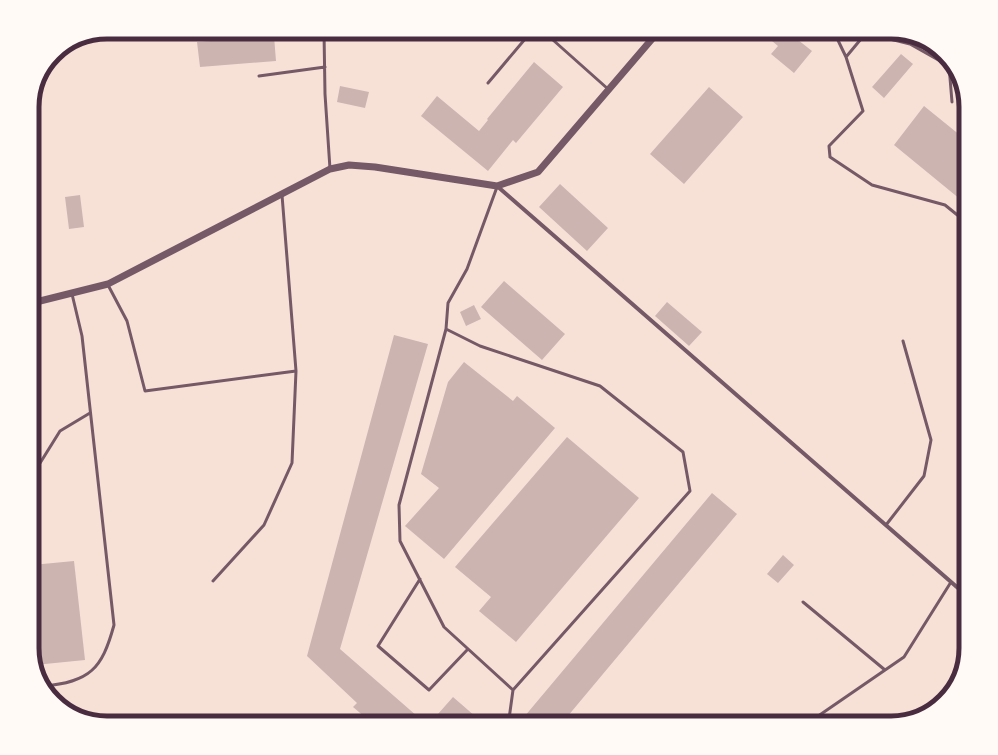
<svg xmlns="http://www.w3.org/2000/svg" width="998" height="755" viewBox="0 0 998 755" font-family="'Source Sans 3',sans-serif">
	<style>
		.building { fill: #ccb4b1 }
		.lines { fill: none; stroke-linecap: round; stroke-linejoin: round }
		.service { stroke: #755966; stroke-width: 3 }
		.minor { stroke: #755966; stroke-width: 4 }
		.tertiary { stroke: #755966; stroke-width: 7 }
		.rim { fill: none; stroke: #4a2c40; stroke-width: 5 }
	</style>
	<rect width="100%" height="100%" fill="#f7e1d7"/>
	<path class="building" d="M779 32H788L812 51 794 73 771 54 778 46 772 41Z
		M274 36 276 61 200 67 197 42Z
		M901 54 913 64 884 98 872 87Z
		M534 62 563 87 516 143 513 140 488 171 421 116 437 96 479 131 488 120 487 119Z
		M340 86 369 92 365 108 337 102Z
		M709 87 743 117 684 184 650 154Z
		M924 106 966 140V204L894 145Z
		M560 184 608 228 587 251 539 207Z
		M80 195 84 227 69 229 65 197Z
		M504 281 565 334 542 360 481 307Z
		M667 302 702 332 689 346 655 316Z
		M474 305 481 319 466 326 460 312Z
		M394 335 428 344 340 649 425 723H372L353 707 357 703 307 656Z
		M464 362 513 401 517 396 555 428 444 559 405 526 439 488 421 474 448 382Z
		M567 437 639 498 516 642 479 611 491 597 455 567Z
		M712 493 737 514 659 607 562 723H519Z
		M783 555 794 565 778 583 767 574Z
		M74 561 85 660 35 665 32 653V565Z
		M453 697 483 723H430Z"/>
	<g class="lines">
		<path class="service" d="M324 32 325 94 330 169
			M544 32 608 89
			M834 32 846 57
			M259 76 325 67
			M488 83 531 32
			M952 102 949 66 910 44 866 33 846 57 863 111 829 146 830 157 872 185 945 205 966 222
			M32 182 35 183
			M497 187 467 269 448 303 446 329 480 346 600 386 683 452 690 491 513 690 509 719 511 723
			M108 285 127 321 145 391 296 371
			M446 329 399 505 400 541 444 627 513 690
			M32 476 60 431 90 413
			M886 525 924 476 931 440 903 341
			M420 579 378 646 429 690 468 649
			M213 581 264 525 292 463 296 371 282 195
			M803 602 885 670
			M43 686C90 682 102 669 114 625L82 336 72 294
			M808 723 904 657 951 582"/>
		<path class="minor" d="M497 186 966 595"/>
		<path class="tertiary" d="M32 303 108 284 330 169 349 165 375 167 497 186 538 172 658 32"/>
	</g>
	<path d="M0 0H998V755H0ZM107 39H891A68 68 0 0 1 959 107V648A68 68 0 0 1 891 716H107A68 68 0 0 1 39 648V107A68 68 0 0 1 107 39Z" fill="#fffaf5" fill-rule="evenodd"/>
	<path class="rim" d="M107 39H891A68 68 0 0 1 959 107V648A68 68 0 0 1 891 716H107A68 68 0 0 1 39 648V107A68 68 0 0 1 107 39Z"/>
</svg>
